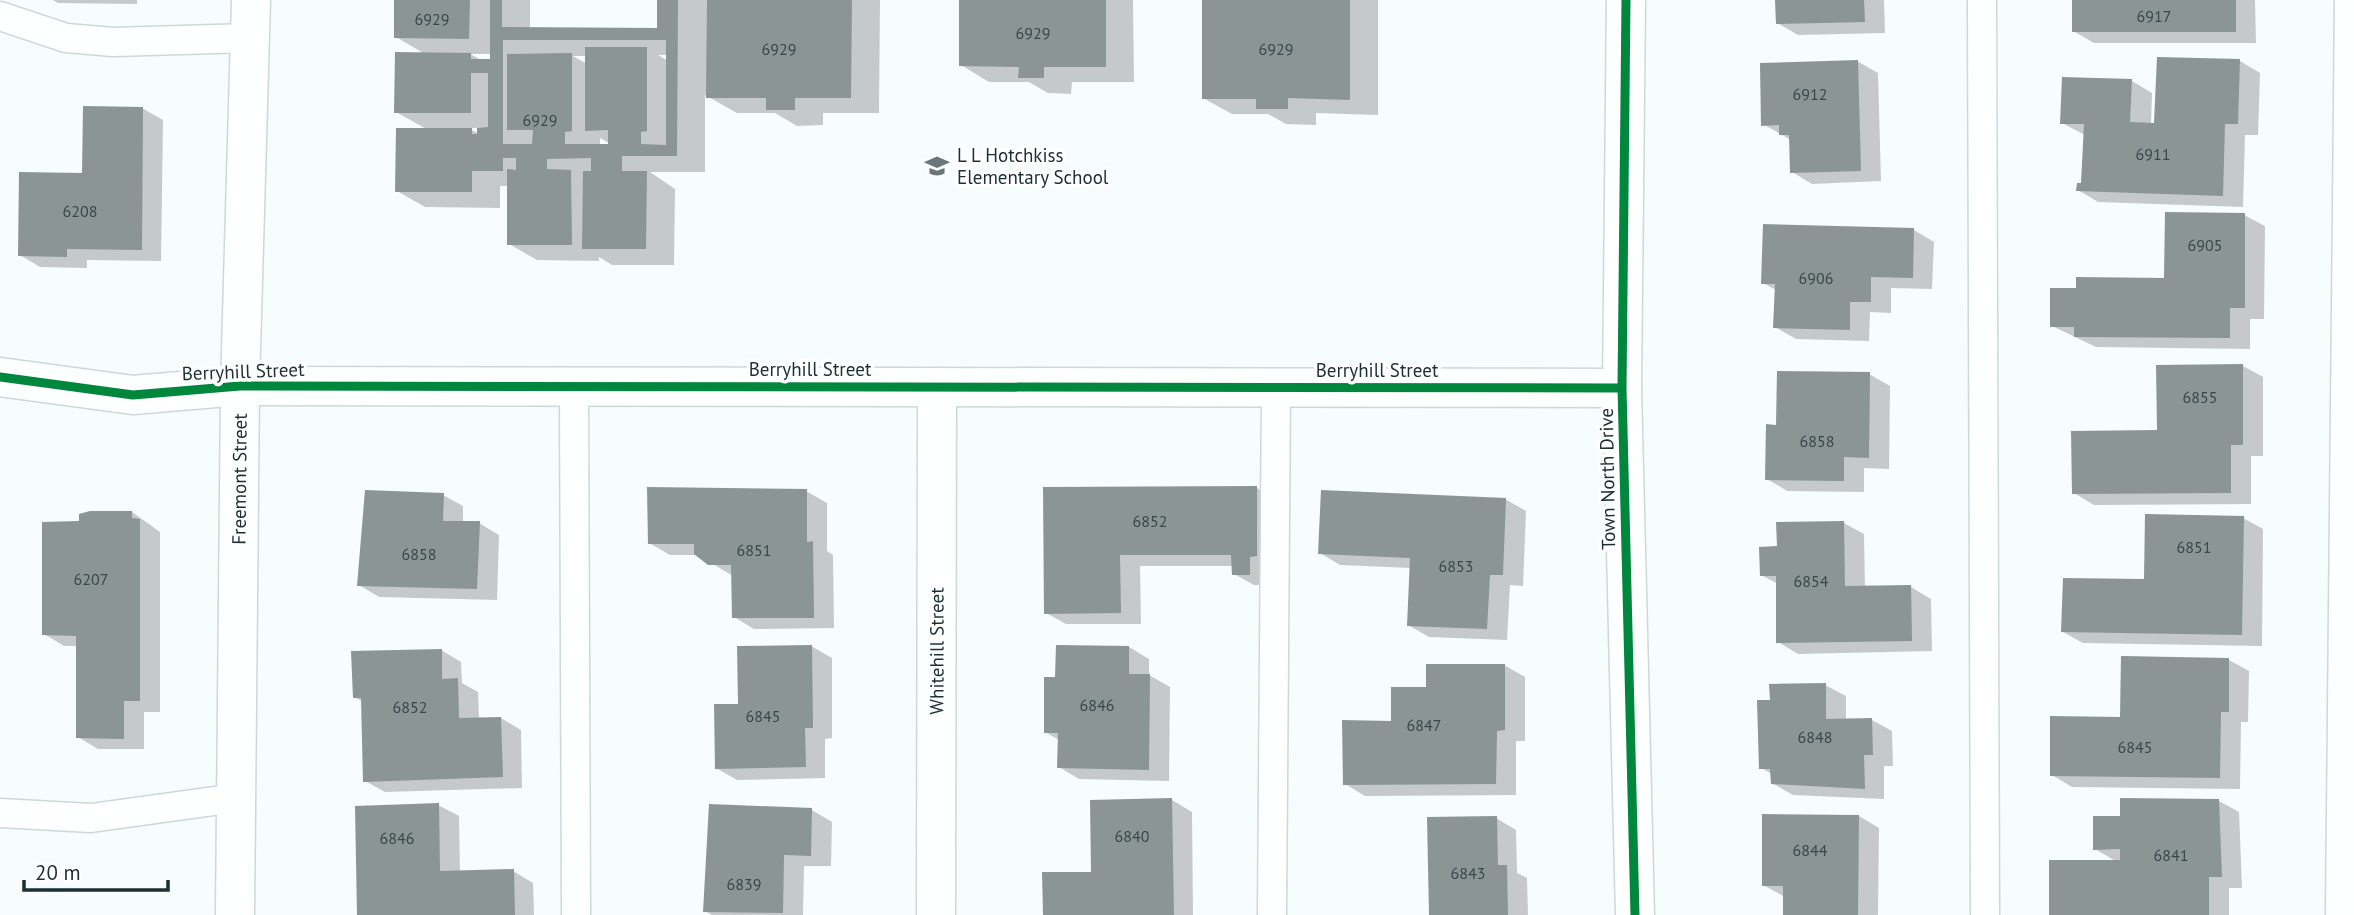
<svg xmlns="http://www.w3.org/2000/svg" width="2354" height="915" viewBox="0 0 2354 915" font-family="'PT Sans',sans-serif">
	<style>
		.shadow { fill: #0003; fill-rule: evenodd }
		.building { fill: #8a9594; fill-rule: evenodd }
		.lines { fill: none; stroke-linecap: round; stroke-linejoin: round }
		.lane-casing { stroke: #ced8da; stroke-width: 31 }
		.street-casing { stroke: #ced8da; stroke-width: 41 }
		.lane { stroke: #feffff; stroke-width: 28 }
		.street { stroke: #feffff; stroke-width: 38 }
		.cycleway-casing { stroke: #fff; stroke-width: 13 }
		.cycleway { stroke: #00873e; stroke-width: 9 }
		.labels { text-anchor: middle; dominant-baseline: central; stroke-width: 7; stroke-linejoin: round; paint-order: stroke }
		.number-label { font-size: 16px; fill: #38484a }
		.poi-label { font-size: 19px; fill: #1c2f32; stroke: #fff; text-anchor: start }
		.street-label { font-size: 19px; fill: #1c2f32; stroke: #fff }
	</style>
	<rect width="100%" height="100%" fill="#f7fcfc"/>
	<path class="shadow" d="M53 0H137V4L58 3Z
		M396 0H530V29L658 30 659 0H880L879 113H823V125L797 126 775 113H737L705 95V172H650L675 189 674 265H612L599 257V261L537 260 509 244V186H500V208L425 207 397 191 428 130 396 112 425 54 396 37ZM470 54H491V61H483ZM658 55H668V61ZM573 56H587V64ZM468 128H479V134ZM600 138 614 146H600Z
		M961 0H1133L1134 82H1072L1071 94 1048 93 1029 82H989L961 65Z
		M1204 0H1378V115L1316 113V125L1286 124 1268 114H1232L1203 98Z
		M1777 0H1884L1885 33 1798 35 1777 23Z
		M2073 0H2255L2256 43H2094L2073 31Z
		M1857 61 1878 73 1881 181 1812 184 1792 172 1791 140 1763 124Z
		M2240 61 2260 73 2258 135H2245L2243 207 2098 202 2078 190 2083 185 2085 135 2062 123 2132 81 2152 93 2151 124H2156Z
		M142 108 163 120 161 261 87 260V268L40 267 20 255Z
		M2244 215 2265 226 2264 319H2250V349L2096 347 2052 326 2078 290 2166 279Z
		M1914 230 1934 242 1932 289 1891 288V313L1870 312 1869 341 1796 339 1775 327 1776 290 1763 283Z
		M2243 366 2263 377V456H2251V504L2094 505 2074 493Z
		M1869 374 1890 386 1889 469 1864 468V492L1787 491 1767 479 1778 427Z
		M1257 488 1277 500 1270 585H1254L1234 574V566H1140L1141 624H1066L1046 613 1045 489Z
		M806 491 827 503V551L833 555 834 628 754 629 734 617 733 576 698 555H670L649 543Z
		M443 495 463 506V523H479L499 535 497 600 379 597 359 585Z
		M1505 499 1526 511 1523 586 1510 585 1507 640 1429 637 1408 625 1411 568 1340 565 1320 553Z
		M132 512 160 532V712H144V749H98L78 737V646H64L44 634 80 523Z
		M2243 518 2263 529 2262 646 2083 643 2063 632Z
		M1844 523 1864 534 1865 588 1911 587 1931 599 1932 651 1798 654 1778 642V584L1761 575 1779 548Z
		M811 646 832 658V738L825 739V778L737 780 716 768 739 706Z
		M1129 647 1149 659V675L1170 687 1169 781 1079 779 1059 767V740L1045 732 1057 679Z
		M441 650 461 662 462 683 478 692 479 719 501 718 521 730 522 788 385 792 365 781 363 702 354 697Z
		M2229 660 2249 671 2248 722H2241L2240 789 2072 787 2052 775 2122 719Z
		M1504 665 1525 677V741H1516V795L1365 796 1345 784 1393 722 1428 689Z
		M1825 685 1846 696V720H1872L1892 731 1893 766H1884V799L1793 795 1772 783V774L1761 768 1772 702Z
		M1172 800 1192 812 1193 915H1045Z
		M2219 801 2239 812 2242 888H2229V915H2051L2117 862 2095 849 2122 818Z
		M438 805 459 816 460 873 513 871 533 883 534 915H359Z
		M812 810 832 822 831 866H804L803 915H712L705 911Z
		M1859 816 1879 828 1878 915H1785V897L1763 885Z
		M1496 818 1516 830 1517 873 1527 878 1528 915H1430Z"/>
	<path class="building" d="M394 0H470L469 39 394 38Z
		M490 0H502V27L657 28V0H678L677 156H622V171H647L646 249H582L583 171H591V158L547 159V169L571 170 572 245H507V169L516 170V158H503V171H472V192H395L396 128H472V134H477V128L488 127V73H471V113H394L395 52 471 53V59H490ZM503 40H666V145L641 144V132L647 131V47H585V131L608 130V144H565V132L572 131V53L507 54V130H533L532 144H503Z
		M707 0H852L851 98H795V110H766V98H706Z
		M959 0H1106V67H1044V78H1018L1019 67 959 66Z
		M1202 0H1350V100L1288 98V109H1256V99H1202Z
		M1775 0H1864L1865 22 1776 24Z
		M2072 0H2236V32H2072Z
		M2157 57 2240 59 2238 124H2225L2223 196 2076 191 2077 183H2081L2084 124H2060L2062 77 2132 79 2130 122 2154 123Z
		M1858 60 1861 171 1790 173 1789 135H1779V125L1761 126 1760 63Z
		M83 106 143 107 142 250 67 249V257L18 256 19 172 82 173Z
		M2165 212 2245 213V308H2230V338L2074 337V327H2050V288H2076V277L2164 278Z
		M1763 224 1914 228 1913 278 1871 277V302H1850V330L1773 328 1775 284H1761Z
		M2243 364V445H2231V493L2072 494 2071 431 2157 430 2156 365Z
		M1777 371 1870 372 1869 458 1844 457V481L1765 480 1766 424 1776 425Z
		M1257 486V556L1250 557V575H1232L1231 555H1120L1121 613 1044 614 1043 487Z
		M647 487 807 489V542L813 541 814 618H732L731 565H708L694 554V544H648Z
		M365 490 444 493 443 521H480L477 589 357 586Z
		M1321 490 1506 498 1503 575H1490L1487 629 1407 626 1410 558 1318 554Z
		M90 511H132V518L140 519V701H124V739L76 738V636L42 635V522L79 521V514Z
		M2145 514 2244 516 2242 635 2061 632 2063 578 2144 579Z
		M1844 521 1845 586 1911 585 1912 641 1776 643V576H1760L1759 547 1777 546 1776 522Z
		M812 645 813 728H805L806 767 715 769 714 704H738L737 646Z
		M1056 645 1129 646V674H1150L1149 770 1057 768 1058 733H1044V677H1055Z
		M442 649V679L458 678 459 718 501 717 503 777 363 782 361 698H353L351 651Z
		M2121 656 2229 658V712H2221L2220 778 2050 776V716L2120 717Z
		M1426 664H1505V730L1497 731 1496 784 1343 785 1342 720 1391 721V687H1426Z
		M1826 683V719L1872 718 1873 755H1864L1865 789 1771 784 1770 769H1759L1757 700H1770L1769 684Z
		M1172 798 1174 915H1043L1042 872H1091L1090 800Z
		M2120 798 2219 799 2222 877H2209V915H2049V860H2120V849L2093 850V816H2120Z
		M439 803 440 871 514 869 515 915H357L355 806Z
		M709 804 812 808 811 856 784 855 783 913 703 912Z
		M1762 814 1859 815 1858 915H1783V886H1762Z
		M1497 816 1498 865H1507L1508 915H1429L1427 817Z"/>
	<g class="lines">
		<g class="lane-casing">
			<path id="lane" d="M1982 0 1985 915
				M0 16 66 38 113 42 250 38
				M574 386 576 915
				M0 813 91 818 236 798
				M1272 915 1276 388"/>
		</g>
		<g class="street-casing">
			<g id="street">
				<path d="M1626 0 1622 388 1635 915"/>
				<path d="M0 377 133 395 240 386 1622 388"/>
				<path id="s1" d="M235 915 240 386 251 0"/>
				<path id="s2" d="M936 915 937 387"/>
				<path d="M2345 915 2354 0"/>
			</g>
		</g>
		<use href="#lane" class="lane"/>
		<use href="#street" class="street"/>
		<g class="cycleway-casing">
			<path id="cycleway" d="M1626 0 1622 388 1635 915
				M0 377 133 395 240 386 1622 388"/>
		</g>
		<use href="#cycleway" class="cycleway"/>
	</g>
	<defs>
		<g id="school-bare" transform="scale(1.89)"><path d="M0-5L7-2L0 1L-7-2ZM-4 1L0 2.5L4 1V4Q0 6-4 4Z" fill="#697779" stroke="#fff" stroke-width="2.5" paint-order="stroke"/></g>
	</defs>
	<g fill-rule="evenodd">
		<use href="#school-bare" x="937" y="166"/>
	</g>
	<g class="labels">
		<g class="number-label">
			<text x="2154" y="16">6917</text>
			<text x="432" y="19">6929</text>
			<text x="1033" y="33">6929</text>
			<text x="779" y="49">6929</text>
			<text x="1276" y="49">6929</text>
			<text x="1810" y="94">6912</text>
			<text x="540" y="120">6929</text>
			<text x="2153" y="154">6911</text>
			<text x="80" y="211">6208</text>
			<text x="2205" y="245">6905</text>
			<text x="1816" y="278">6906</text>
			<text x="2200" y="397">6855</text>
			<text x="1817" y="441">6858</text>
			<text x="1150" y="521">6852</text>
			<text x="2194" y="547">6851</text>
			<text x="754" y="550">6851</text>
			<text x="419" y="554">6858</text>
			<text x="1456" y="566">6853</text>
			<text x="91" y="579">6207</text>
			<text x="1811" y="581">6854</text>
			<text x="1097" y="705">6846</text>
			<text x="410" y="707">6852</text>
			<text x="763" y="716">6845</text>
			<text x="1424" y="725">6847</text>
			<text x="1815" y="737">6848</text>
			<text x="2135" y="747">6845</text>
			<text x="1132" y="836">6840</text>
			<text x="397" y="838">6846</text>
			<text x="1810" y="850">6844</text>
			<text x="2171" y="855">6841</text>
			<text x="1468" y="873">6843</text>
			<text x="744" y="884">6839</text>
		</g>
		<g class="poi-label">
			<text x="957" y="155">L L Hotchkiss<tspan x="957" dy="22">Elementary School</tspan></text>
		</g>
		<g class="street-label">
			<text x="810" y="369">Berryhill Street</text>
			<text x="1377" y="370">Berryhill Street</text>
			<text transform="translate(243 371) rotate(-2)">Berryhill Street</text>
			<text stroke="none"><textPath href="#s1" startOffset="436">Freemont Street</textPath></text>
			<text transform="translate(1607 479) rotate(-91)">Town North Drive</text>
			<text stroke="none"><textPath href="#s2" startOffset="264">Whitehill Street</textPath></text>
		</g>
	</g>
	<path d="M24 880v10h144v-10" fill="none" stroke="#1c2f32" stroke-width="3.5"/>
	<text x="35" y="880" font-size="21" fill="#1c2f32" stroke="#ffffff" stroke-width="5" paint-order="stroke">20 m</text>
</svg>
